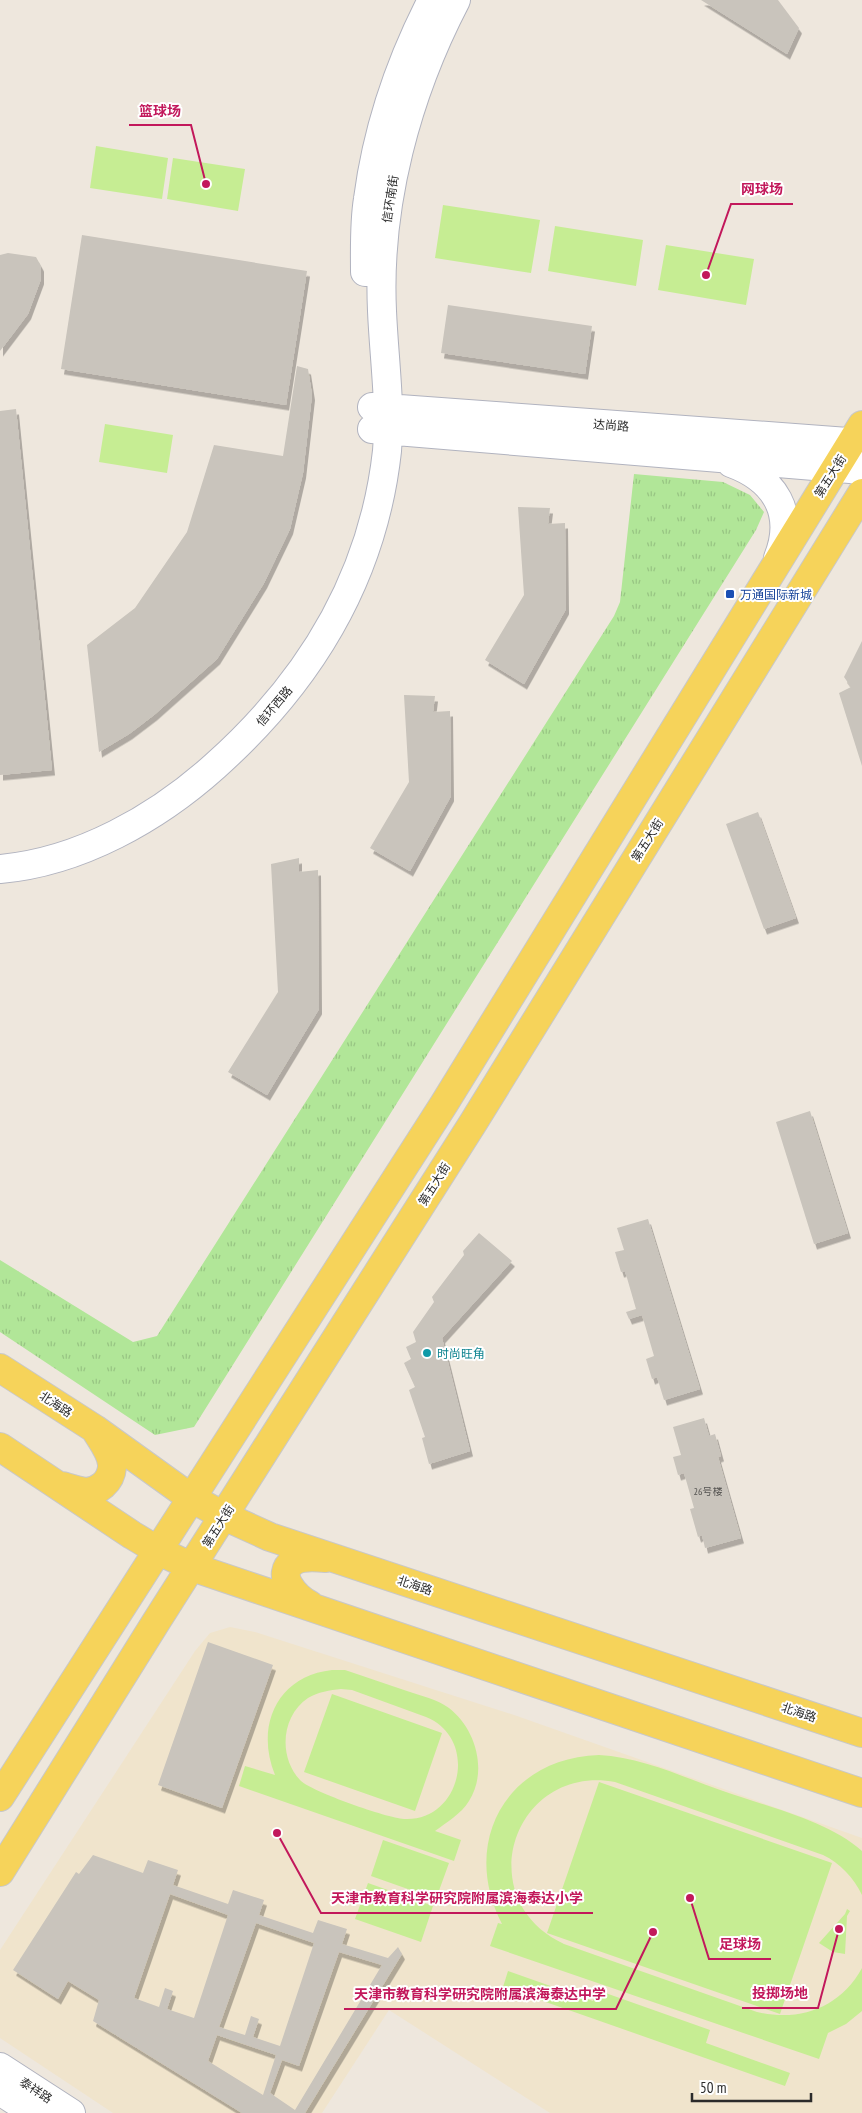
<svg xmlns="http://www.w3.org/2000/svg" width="862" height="2113" viewBox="0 0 862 2113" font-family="'PT Sans Narrow','Noto Sans SC',sans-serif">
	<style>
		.education { fill: #f0e4cc }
		.grass { fill: url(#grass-tufts) }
		.pitch { fill: #c6ed93; fill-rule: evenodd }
		.building { fill: #c9c4bc; fill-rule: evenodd; filter: url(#shadow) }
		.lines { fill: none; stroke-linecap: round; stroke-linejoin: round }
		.secondary-casing { stroke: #b1b3bf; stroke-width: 30 }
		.primary-casing { stroke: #c8c8c8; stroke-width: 30 }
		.secondary { stroke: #fff; stroke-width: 28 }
		.primary { stroke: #f6d35a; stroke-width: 28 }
		.transit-dot { fill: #1a4fb4; stroke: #fff; stroke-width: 2 }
		.culture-dot { fill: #0f9aa8; stroke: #fff; stroke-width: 2 }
		.labels { text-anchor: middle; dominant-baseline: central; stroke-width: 4; stroke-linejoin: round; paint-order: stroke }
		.number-label { font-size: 10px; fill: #52514f }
		.street-label { font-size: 12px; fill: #2b2b2b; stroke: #fff }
		.transit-label { font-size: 12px; fill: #164399; stroke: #fff; text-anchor: start }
		.culture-label { font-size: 12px; fill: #0d838f; stroke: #fff; text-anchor: start }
		.leader { fill: none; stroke: #c2185b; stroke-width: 2 }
		.callout-dot { fill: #c2185b; stroke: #fff; stroke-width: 2 }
		.callout-label { font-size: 14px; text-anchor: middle; font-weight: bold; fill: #c2185b; stroke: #fff; stroke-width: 4; stroke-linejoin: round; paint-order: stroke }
	</style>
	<defs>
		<pattern id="grass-tufts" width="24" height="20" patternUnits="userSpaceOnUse" patternTransform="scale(1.25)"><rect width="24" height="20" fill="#b1e698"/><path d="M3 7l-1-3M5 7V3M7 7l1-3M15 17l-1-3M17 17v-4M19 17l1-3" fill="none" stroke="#98c583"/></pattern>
		<filter id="shadow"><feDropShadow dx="3" dy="5.5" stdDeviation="0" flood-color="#0004"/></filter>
	</defs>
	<rect width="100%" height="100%" fill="#eee7dd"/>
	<path class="education" d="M230 1627 255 1632 517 1716 862 1838V2113H550L389 2010 322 2113H113L0 2038V1950L195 1651 210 1633Z"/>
	<path class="grass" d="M634 474 723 482 750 495 764 512 756 530 194 1427 155 1435 0 1332V1260L133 1342 157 1336 614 616 620 602Z"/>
	<path class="pitch" d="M96 146 168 158 162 199 90 188Z
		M173 158 245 169 238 211 167 199Z
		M443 205 540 220 531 273 435 258Z
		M555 226 643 240 636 286 548 271Z
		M666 245 754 259 746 305 658 290Z
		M105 424 173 435 167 473 99 462Z
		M332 1670H345C366 1677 386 1684 407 1691 421 1696 437 1699 449 1708 476 1729 488 1771 469 1801 461 1814 447 1822 435 1831L461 1840 454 1861 239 1786 245 1766 275 1775C255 1726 277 1676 332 1670ZM341 1689 352 1690 426 1717C480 1739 461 1822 404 1819 387 1818 313 1792 301 1781 278 1758 281 1716 308 1698 318 1692 330 1690 341 1689Z
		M332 1694 442 1733 415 1811 304 1772Z
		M599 1755C641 1757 683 1777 723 1791 765 1806 829 1821 862 1851V1895C854 1878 840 1863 823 1855L615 1782C513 1764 469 1900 564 1944L757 2012C800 2022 840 2008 862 1968V2011L846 2024 828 2033 819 2059 490 1946 498 1923 502 1924C460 1843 506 1758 599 1755Z
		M599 1782 832 1863 780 2014 547 1933Z
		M383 1840 449 1863 436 1899 371 1876Z
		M368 1883 433 1906 421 1942 355 1919Z
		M847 1909 850 1911 847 1916 845 1954 833 1952 819 1943 845 1914Z
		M508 1971 593 2001 597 1990 710 2030 706 2043 790 2073 785 2086 503 1987Z"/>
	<path class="building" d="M701 0H778L799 28 787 54Z
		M82 235 307 271 286 405 61 369Z
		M8 253 36 257 41 266V279L28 314 0 351V255Z
		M448 305 592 326 585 374 441 353Z
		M297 366 308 369 312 395 303 473 290 529 264 583 217 659 154 715 129 734 99 752 87 645 135 608 187 532 214 445 283 456Z
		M16 409 52 770 0 775V411Z
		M518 507 550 508 548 524 565 523 566 609 524 684 485 660 524 595Z
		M862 641V766L839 693 851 687 844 677Z
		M404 695 435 696 433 712 450 711 451 796 410 871 370 848 409 782Z
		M758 812 796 918 764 929 726 824Z
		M299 858V872L318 870 319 1009 267 1095 228 1072 278 992 271 864Z
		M810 1111 848 1233 814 1244 776 1122Z
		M648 1219 700 1389 664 1400 657 1377 652 1379 646 1359 654 1356 642 1315 629 1319 626 1312 636 1309 625 1271 621 1272 615 1252 624 1250 617 1228Z
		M479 1233 512 1261 442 1338 470 1451 429 1464 422 1438 425 1437 409 1390 415 1387 404 1363 411 1359 406 1347 416 1342 413 1332 434 1302 432 1297 464 1255 463 1251Z
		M704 1418 709 1436 715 1434 721 1456 718 1457 741 1538 705 1548 702 1535 698 1537 690 1509 694 1508 684 1473 678 1475 673 1457 681 1455 673 1427Z
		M208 1642 273 1665 222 1808 158 1785Z
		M93 1855 143 1873 148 1860 178 1870 173 1885 228 1904 233 1890 264 1900 259 1915 313 1933 318 1920 347 1929 342 1944 388 1958 398 1947 402 1954 305 2113H242L93 2021 99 2000 68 1981 58 1999 13 1970 76 1872 79 1874ZM170 1894 228 1915 194 2018 167 2009 173 1991 165 1988 159 2007 134 1998ZM256 1923 314 1943 280 2046 253 2037 259 2019 251 2016 245 2035 219 2027ZM339 1952 382 1965 295 2110 270 2093 282 2060 299 2066ZM217 2035 276 2055 263 2095 208 2061Z"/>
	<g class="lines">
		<g class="secondary-casing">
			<path id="secondary" d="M365 272C365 248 364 223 368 199 377 130 400 62 432 0
				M372 407 862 443
				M372 429 862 470
				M731 463C775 479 796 513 778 558
				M0 869C80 862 157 818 215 766 309 682 373 578 387 451 391 405 384 358 382 311 377 204 407 94 456 0
				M0 2067 71 2113
				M0 2091 34 2113"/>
		</g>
		<g class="primary-casing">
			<path id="primary" d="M0 1368 95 1429 191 1498 224 1516 270 1537 862 1733
				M0 1447 132 1535 157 1550 192 1567 862 1793
				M62 1486C69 1488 78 1491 85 1492 98 1492 111 1482 112 1467 113 1455 102 1441 96 1431
				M310 1605C297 1598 273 1575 294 1561 302 1556 316 1557 326 1558
				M0 1797 444 1104 862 425
				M0 1872 156 1622 473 1123 862 493"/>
		</g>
		<use href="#secondary" class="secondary"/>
		<use href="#primary" class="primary"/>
	</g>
	<rect class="transit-dot" x="725" y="589" width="10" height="10" rx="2.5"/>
	<circle class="culture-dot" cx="427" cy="1353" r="5"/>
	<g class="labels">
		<g class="number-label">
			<text x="708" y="1491">26号楼</text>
		</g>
		<g class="street-label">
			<text transform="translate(390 199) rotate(-81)">信环南街</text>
			<text transform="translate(611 425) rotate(4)">达尚路</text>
			<text transform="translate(830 476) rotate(-58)">第五大街</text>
			<text transform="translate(274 706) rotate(-50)">信环西路</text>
			<text transform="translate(647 840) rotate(-58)">第五大街</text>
			<text transform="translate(434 1184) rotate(-58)">第五大街</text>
			<text transform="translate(56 1404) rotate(33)">北海路</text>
			<text transform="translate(218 1526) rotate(-58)">第五大街</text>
			<text transform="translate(415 1585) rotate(18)">北海路</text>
			<text transform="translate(799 1712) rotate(18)">北海路</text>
			<text transform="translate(36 2090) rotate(33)">泰祥路</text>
		</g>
		<g class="transit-label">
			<text x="740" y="594">万通国际新城</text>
		</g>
		<g class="culture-label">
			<text x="437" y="1353">时尚旺角</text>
		</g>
	</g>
	<path class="leader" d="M206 184L191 125H129M706 275L731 204H793M277 1833L321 1913H593M690 1898L709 1959H771M839 1929L818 2008H742M653 1932L616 2009H344"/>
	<g class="callout-dot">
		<circle cx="206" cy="184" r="5"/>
		<circle cx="706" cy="275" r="5"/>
		<circle cx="277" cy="1833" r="5"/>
		<circle cx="690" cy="1898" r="5"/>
		<circle cx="839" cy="1929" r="5"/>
		<circle cx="653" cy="1932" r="5"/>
	</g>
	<g class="callout-label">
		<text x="160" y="116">篮球场</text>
		<text x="762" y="194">网球场</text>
		<text x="457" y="1903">天津市教育科学研究院附属滨海泰达小学</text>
		<text x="740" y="1949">足球场</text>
		<text x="780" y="1998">投掷场地</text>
		<text x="480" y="1999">天津市教育科学研究院附属滨海泰达中学</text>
	</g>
	<path d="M692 2093v8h119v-8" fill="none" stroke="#2b2b2b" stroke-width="2.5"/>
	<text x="700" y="2093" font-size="15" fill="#2b2b2b" stroke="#ffffff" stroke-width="4" paint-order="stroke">50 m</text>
</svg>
